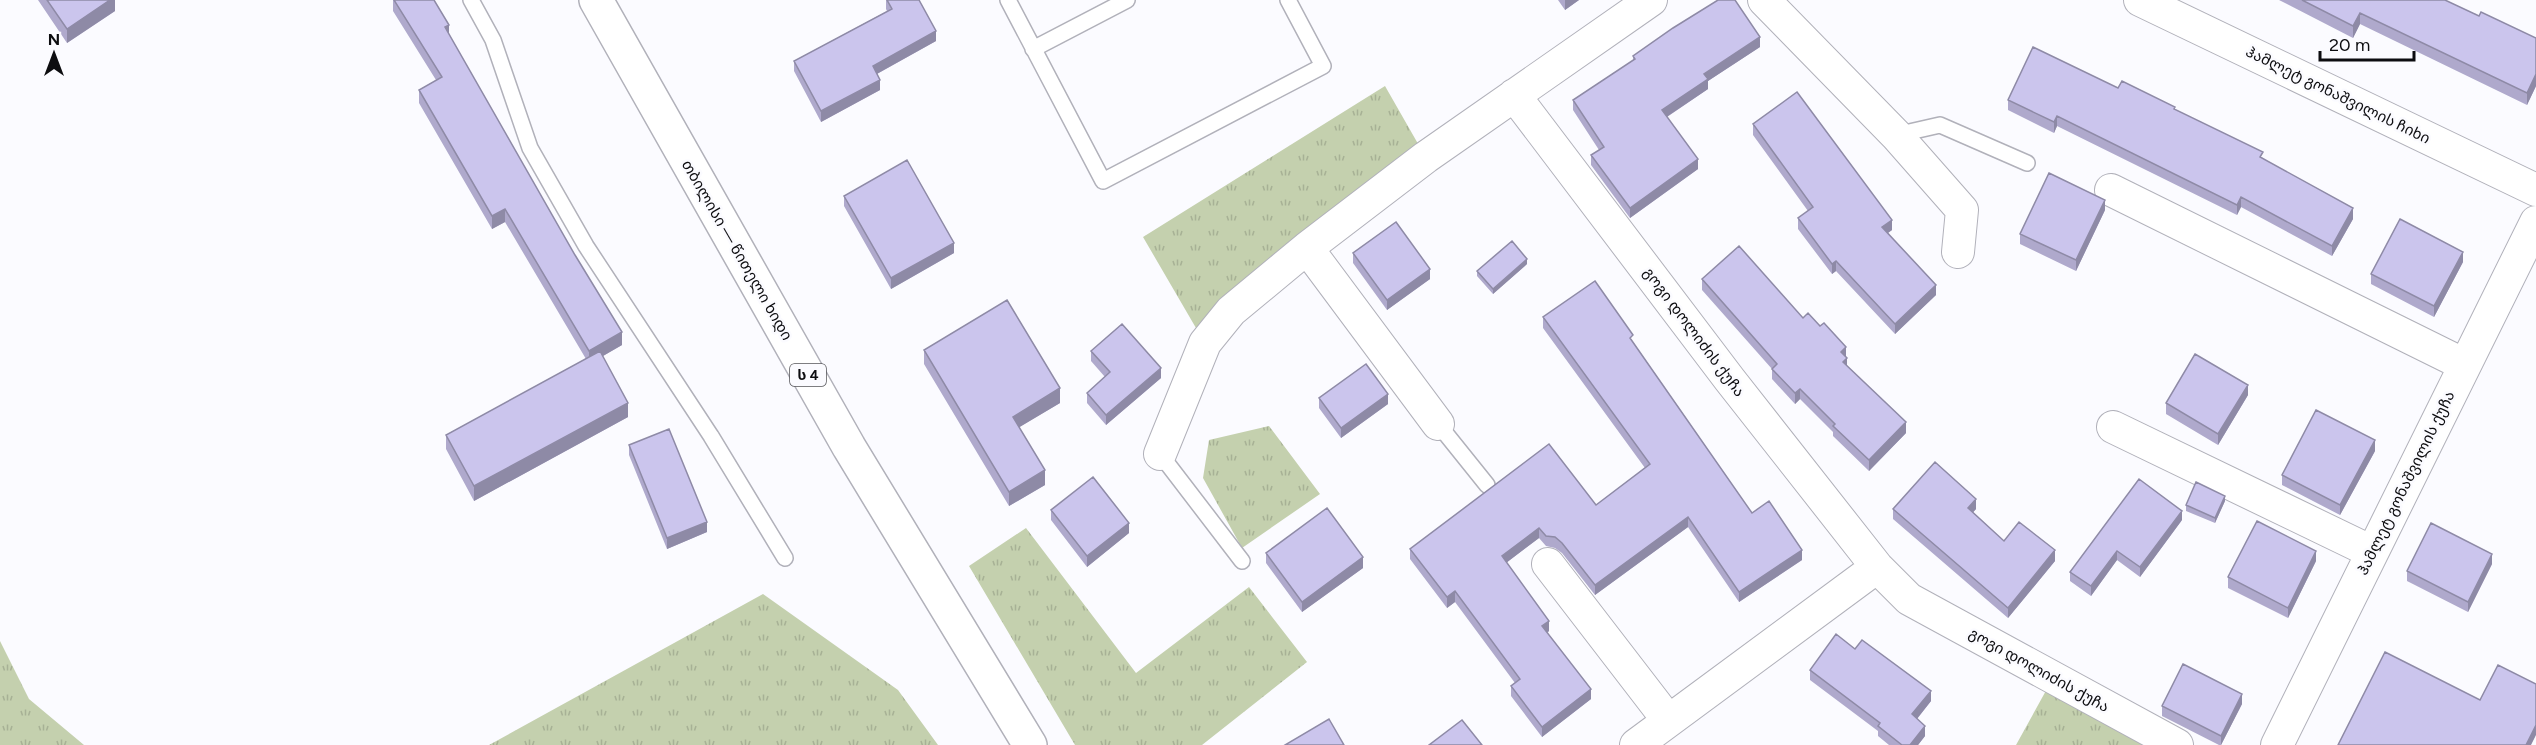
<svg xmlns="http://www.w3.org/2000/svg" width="2536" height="745" viewBox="0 0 2536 745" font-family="Figtree,'Noto Sans Georgian',sans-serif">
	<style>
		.grass { fill: url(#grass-tufts) }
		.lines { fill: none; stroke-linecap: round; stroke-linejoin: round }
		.lane-casing { stroke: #b1b1ba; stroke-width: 18 }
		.street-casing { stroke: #b1b1ba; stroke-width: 34 }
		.highway-casing { stroke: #b1b1ba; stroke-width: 36 }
		.lane { stroke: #fff; stroke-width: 15 }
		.street { stroke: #fff; stroke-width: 32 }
		.highway { stroke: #fff; stroke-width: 33 }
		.wall { fill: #afa9cc }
		.shaded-wall { fill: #8e8aa6 }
		.building { fill: #cbc5ed; stroke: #8e8aa6; stroke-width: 1.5 }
		.labels { text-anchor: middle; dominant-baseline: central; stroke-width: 5; stroke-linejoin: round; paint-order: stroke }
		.shield { fill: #fbfbff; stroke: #545458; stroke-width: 1.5 }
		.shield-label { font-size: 14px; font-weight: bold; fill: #0d0d10 }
		.street-label { font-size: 15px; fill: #0d0d10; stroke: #fbfbff }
	</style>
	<defs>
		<pattern id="grass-tufts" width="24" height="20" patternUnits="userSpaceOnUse" patternTransform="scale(1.5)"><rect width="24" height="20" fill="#c4d0ae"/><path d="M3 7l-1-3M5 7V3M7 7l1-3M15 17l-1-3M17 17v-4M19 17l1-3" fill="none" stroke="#a7b195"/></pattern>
	</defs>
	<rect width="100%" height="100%" fill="#fbfbff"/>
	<path class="grass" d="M1385 86 1421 149 1196 328 1143 237Z
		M1269 426 1320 494 1242 548 1203 478 1209 440Z
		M1026 528 1136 673 1249 587 1307 662 1202 745H1075L969 566Z
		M763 594 898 690 938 745H489Z
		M0 641 29 699 84 745H0Z
		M2048 687 2145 741 2143 745H2016Z"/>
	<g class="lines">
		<g class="lane-casing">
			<path id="lane" d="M471 0 493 40 530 148 586 246 711 436 785 558
				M1008 0 1103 181 1323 66 1288 0
				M1033 49 1127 0
				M1896 135 1940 125 2027 163
				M1438 424 1487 485
				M1160 454 1242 561"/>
		</g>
		<g class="street-casing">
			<path id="street" d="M1764 0 1896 135 1962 210 1958 252
				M2140 0 2536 190
				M1514 95 1730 380 1877 567 1909 599 2177 745
				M2111 190 2465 365
				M1307 248 1438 424
				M2113 427 2372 552
				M1160 454 1205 343 1231 311 1307 248 1426 157 1651 0
				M1548 564 1668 720
				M1636 745 1877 567
				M2277 745 2536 222"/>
		</g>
		<g class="highway-casing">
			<path id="highway" d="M596 0 849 447 1030 745"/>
		</g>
		<use href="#lane" class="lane"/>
		<use href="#street" class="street"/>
		<use href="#highway" class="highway"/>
	</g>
	<path class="wall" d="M38 0H115V11L67 43Z
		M393 0H434L449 34 622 345 603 356 628 417 474 501 446 449V435L586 359 505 222 492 229 419 103V90L436 80 393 11Z
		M886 0H919L936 41 877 74 880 90 821 122 794 71V61L887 11 886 9Z
		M1558 0H1579L1565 10Z
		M2279 0H2445L2479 16 2536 38V86L2527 105 2360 24 2353 38Z
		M1760 47 1708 81V89L1667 117 1698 169 1630 218 1591 165V155L1599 150 1573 110V100L1633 61V56Z
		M2118 88 2175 110 2263 158 2353 219 2332 256 2241 207 2237 215 2057 126 2054 133 2008 110V100Z
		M1753 124 1892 230 1888 233 1936 295 1895 334 1836 271 1832 274 1798 229V218L1808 211 1753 135Z
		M844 196 954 253 891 289 844 206Z
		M2105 210 2076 271 2020 244V234Z
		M1353 253 1430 279 1387 310 1353 263Z
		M2463 262 2434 317 2371 284V274Z
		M1527 264 1493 294 1477 276V271Z
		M1702 279 1803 318 1846 357 1847 366 1906 433 1869 471 1833 436V432L1800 399 1795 404 1772 379V369L1702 290Z
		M1543 317 1633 342 1752 513 1802 560 1739 602 1688 527 1595 595 1562 553 1555 548 1546 546 1539 538 1506 563 1549 631 1547 633 1591 699 1542 737 1511 696V686L1515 683 1455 602 1447 608 1410 559V549L1596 505 1645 468 1543 328Z
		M924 350 1060 403 1019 427 1045 485 1009 506 924 364Z
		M1091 351 1161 378 1106 425 1087 403V393L1105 377 1091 361Z
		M2248 395 2218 445 2166 414V403Z
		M1319 398 1388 404 1341 438 1319 408Z
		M629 445 707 532 667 549 629 455Z
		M2375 451 2340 515 2282 485V475Z
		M2225 501 2215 523 2186 511V505Z
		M1893 509H1976L1973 512 2004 541 2055 561 2008 618 1893 519Z
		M1051 510 1129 533 1087 567 1051 520Z
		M2182 520 2140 577 2117 560 2091 596 2070 581V572Z
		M1266 553 1363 568 1302 612 1266 563Z
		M2316 561 2288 618 2228 588V577Z
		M2492 564 2468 612 2407 581V571Z
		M1855 649 1931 701 1917 719 1925 736 1918 745H1889L1878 736V731L1810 680V670Z
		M2242 704 2221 745H2219L2162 716V706Z"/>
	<path class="shaded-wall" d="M110 0H115V11L67 43V29Z
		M1565 0H1579L1565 10Z
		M2360 13V24L2353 38V26Z
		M449 25V38L445 27Z
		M936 31V41L873 76V66Z
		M1760 37V47L1708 81V89L1662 120V110L1704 74Z
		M2536 74V86L2527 105V93Z
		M880 80V90L821 122V111Z
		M2057 116V126L2054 133V122Z
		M1698 159V169L1630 218V208Z
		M2241 197V207L2237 215V205Z
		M2105 200V210L2076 271V260Z
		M2353 208V219L2332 256V246Z
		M505 209V222L492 229V216Z
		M1892 220V230L1882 237V227Z
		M954 243V253L891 289V278Z
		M2463 252V262L2434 317V306Z
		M1527 259V264L1493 294V289Z
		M1836 261V271L1832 274V264Z
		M1430 269V279L1387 310V300Z
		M1936 285V295L1895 334V324Z
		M622 332V345L589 364V351Z
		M1846 347V357L1841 352Z
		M1847 358V368L1843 362Z
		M1161 368V378L1106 425V415Z
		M2248 385V395L2218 445V434Z
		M1060 388V403L1013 431V417Z
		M1800 389V399L1795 404V393Z
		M1388 394V404L1341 438V428Z
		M628 403V417L474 501V486Z
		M1906 422V433L1869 471V460Z
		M2375 440V451L2340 515V505Z
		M1045 470V485L1009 506V492Z
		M2225 496V501L2215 523V518Z
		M1976 499V509L1968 518V508Z
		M2182 511V520L2140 577V567Z
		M1688 517V527L1595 595V585Z
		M707 522V532L667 549V538Z
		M1129 523V533L1087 567V556Z
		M1539 528V538L1502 566V556Z
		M1802 550V560L1739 602V592Z
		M2055 550V561L2008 618V608Z
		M2117 551V560L2091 596V586Z
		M2316 551V561L2288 618V608Z
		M2492 554V564L2468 612V602Z
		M1363 557V568L1302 612V602Z
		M1455 591V602L1447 608V597Z
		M1549 621V631L1542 636V626Z
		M1591 689V699L1542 737V727Z
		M1931 691V701L1912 725V714Z
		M2242 694V704L2221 745V736Z
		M2536 725V735L2531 745H2526Z
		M1925 726V736L1918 745H1910Z"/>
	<path class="building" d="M47 0H110L67 29Z
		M394 0H434L449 25 445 27 575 255 622 332 589 351 505 209 492 216 419 90 442 77Z
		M887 0H919L936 31 873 66 880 80 821 111 794 61 892 9Z
		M1718 0H1735L1760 37 1704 74 1708 79 1662 110 1698 159 1630 208 1591 155 1604 147 1573 100 1635 59 1633 56 1673 28Z
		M2302 0H2445L2479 16 2481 12 2536 38V74L2527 93 2360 13 2353 26Z
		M2033 47 2118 88 2122 81 2175 107 2174 109 2263 152 2260 157 2353 208 2332 246 2241 197 2237 205 2057 116 2054 122 2008 100Z
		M1797 92 1892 220 1882 227 1936 285 1895 324 1836 261 1832 264 1798 218 1813 207 1753 124Z
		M907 160 954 243 891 278 844 196Z
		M2049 173 2105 200 2076 260 2020 234Z
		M2400 219 2463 252 2434 306 2371 274Z
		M1396 222 1430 269 1387 300 1353 253Z
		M1512 241 1527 259 1493 289 1477 271Z
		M1739 246 1803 318 1808 313 1820 326 1824 323 1846 347 1841 352 1847 358 1843 362 1906 422 1869 460 1833 426 1835 424 1800 389 1795 393 1772 369 1777 364 1702 279Z
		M1595 281 1633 335 1630 338 1752 513 1769 501 1802 550 1739 592 1688 517 1595 585 1562 543 1555 537 1546 536 1539 528 1502 556 1549 621 1542 626 1591 689 1542 727 1511 686 1520 679 1455 591 1447 597 1410 549 1549 444 1596 505 1650 464 1543 317Z
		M1007 300 1060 388 1013 417 1045 470 1009 492 924 350Z
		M1122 324 1161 368 1106 415 1087 393 1110 372 1091 351Z
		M600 351 628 403 474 486 446 435Z
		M2195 354 2248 385 2218 434 2166 403Z
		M1366 364 1388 394 1341 428 1319 398Z
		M2316 410 2375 440 2340 505 2282 475Z
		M669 429 707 522 667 538 629 445Z
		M1935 462 1976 499 1968 508 2004 541 2019 522 2055 550 2008 608 1893 509Z
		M1093 477 1129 523 1087 556 1051 510Z
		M2139 479 2182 511 2140 567 2117 551 2091 586 2070 572Z
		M2196 482 2225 496 2215 518 2186 505Z
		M1327 508 1363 557 1302 602 1266 553Z
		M2257 521 2316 551 2288 608 2228 577Z
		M2431 523 2492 554 2468 602 2407 571Z
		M1836 634 1855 649 1862 640 1931 691 1912 714 1925 726 1910 745H1902L1878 726 1880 723 1810 670Z
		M2385 652 2480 700 2498 665 2536 684V725L2526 745H2338Z
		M2183 664 2242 694 2221 736 2162 706Z
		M1329 719 1344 745H1285Z
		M1462 720 1482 745H1429Z"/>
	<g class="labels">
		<rect class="shield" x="790" y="364" width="36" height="22" rx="4.5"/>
		<g class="shield-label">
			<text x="808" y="375">ს 4</text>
		</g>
		<g class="street-label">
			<text transform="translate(2338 95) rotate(26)">ჰამლეტ გონაშვილის ჩიხი</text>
			<text transform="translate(737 250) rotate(60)">თბილისი — წითელი ხიდი</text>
			<text transform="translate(1694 332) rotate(53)">გოგი დოლიძის ქუჩა</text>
			<text transform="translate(2406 483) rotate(-64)">ჰამლეტ გონაშვილის ქუჩა</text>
			<text transform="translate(2039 670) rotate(29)">გოგი დოლიძის ქუჩა</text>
		</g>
	</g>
	<g transform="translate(54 54)" stroke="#fbfbff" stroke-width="4.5" paint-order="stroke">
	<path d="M0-4.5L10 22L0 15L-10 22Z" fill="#0d0d10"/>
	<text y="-9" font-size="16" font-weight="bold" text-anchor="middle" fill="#0d0d10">N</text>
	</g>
	<path d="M2320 51v9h94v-9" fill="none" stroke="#0d0d10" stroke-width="3"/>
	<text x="2329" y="51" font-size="18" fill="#0d0d10" stroke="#fbfbff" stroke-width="4.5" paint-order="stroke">20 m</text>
</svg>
